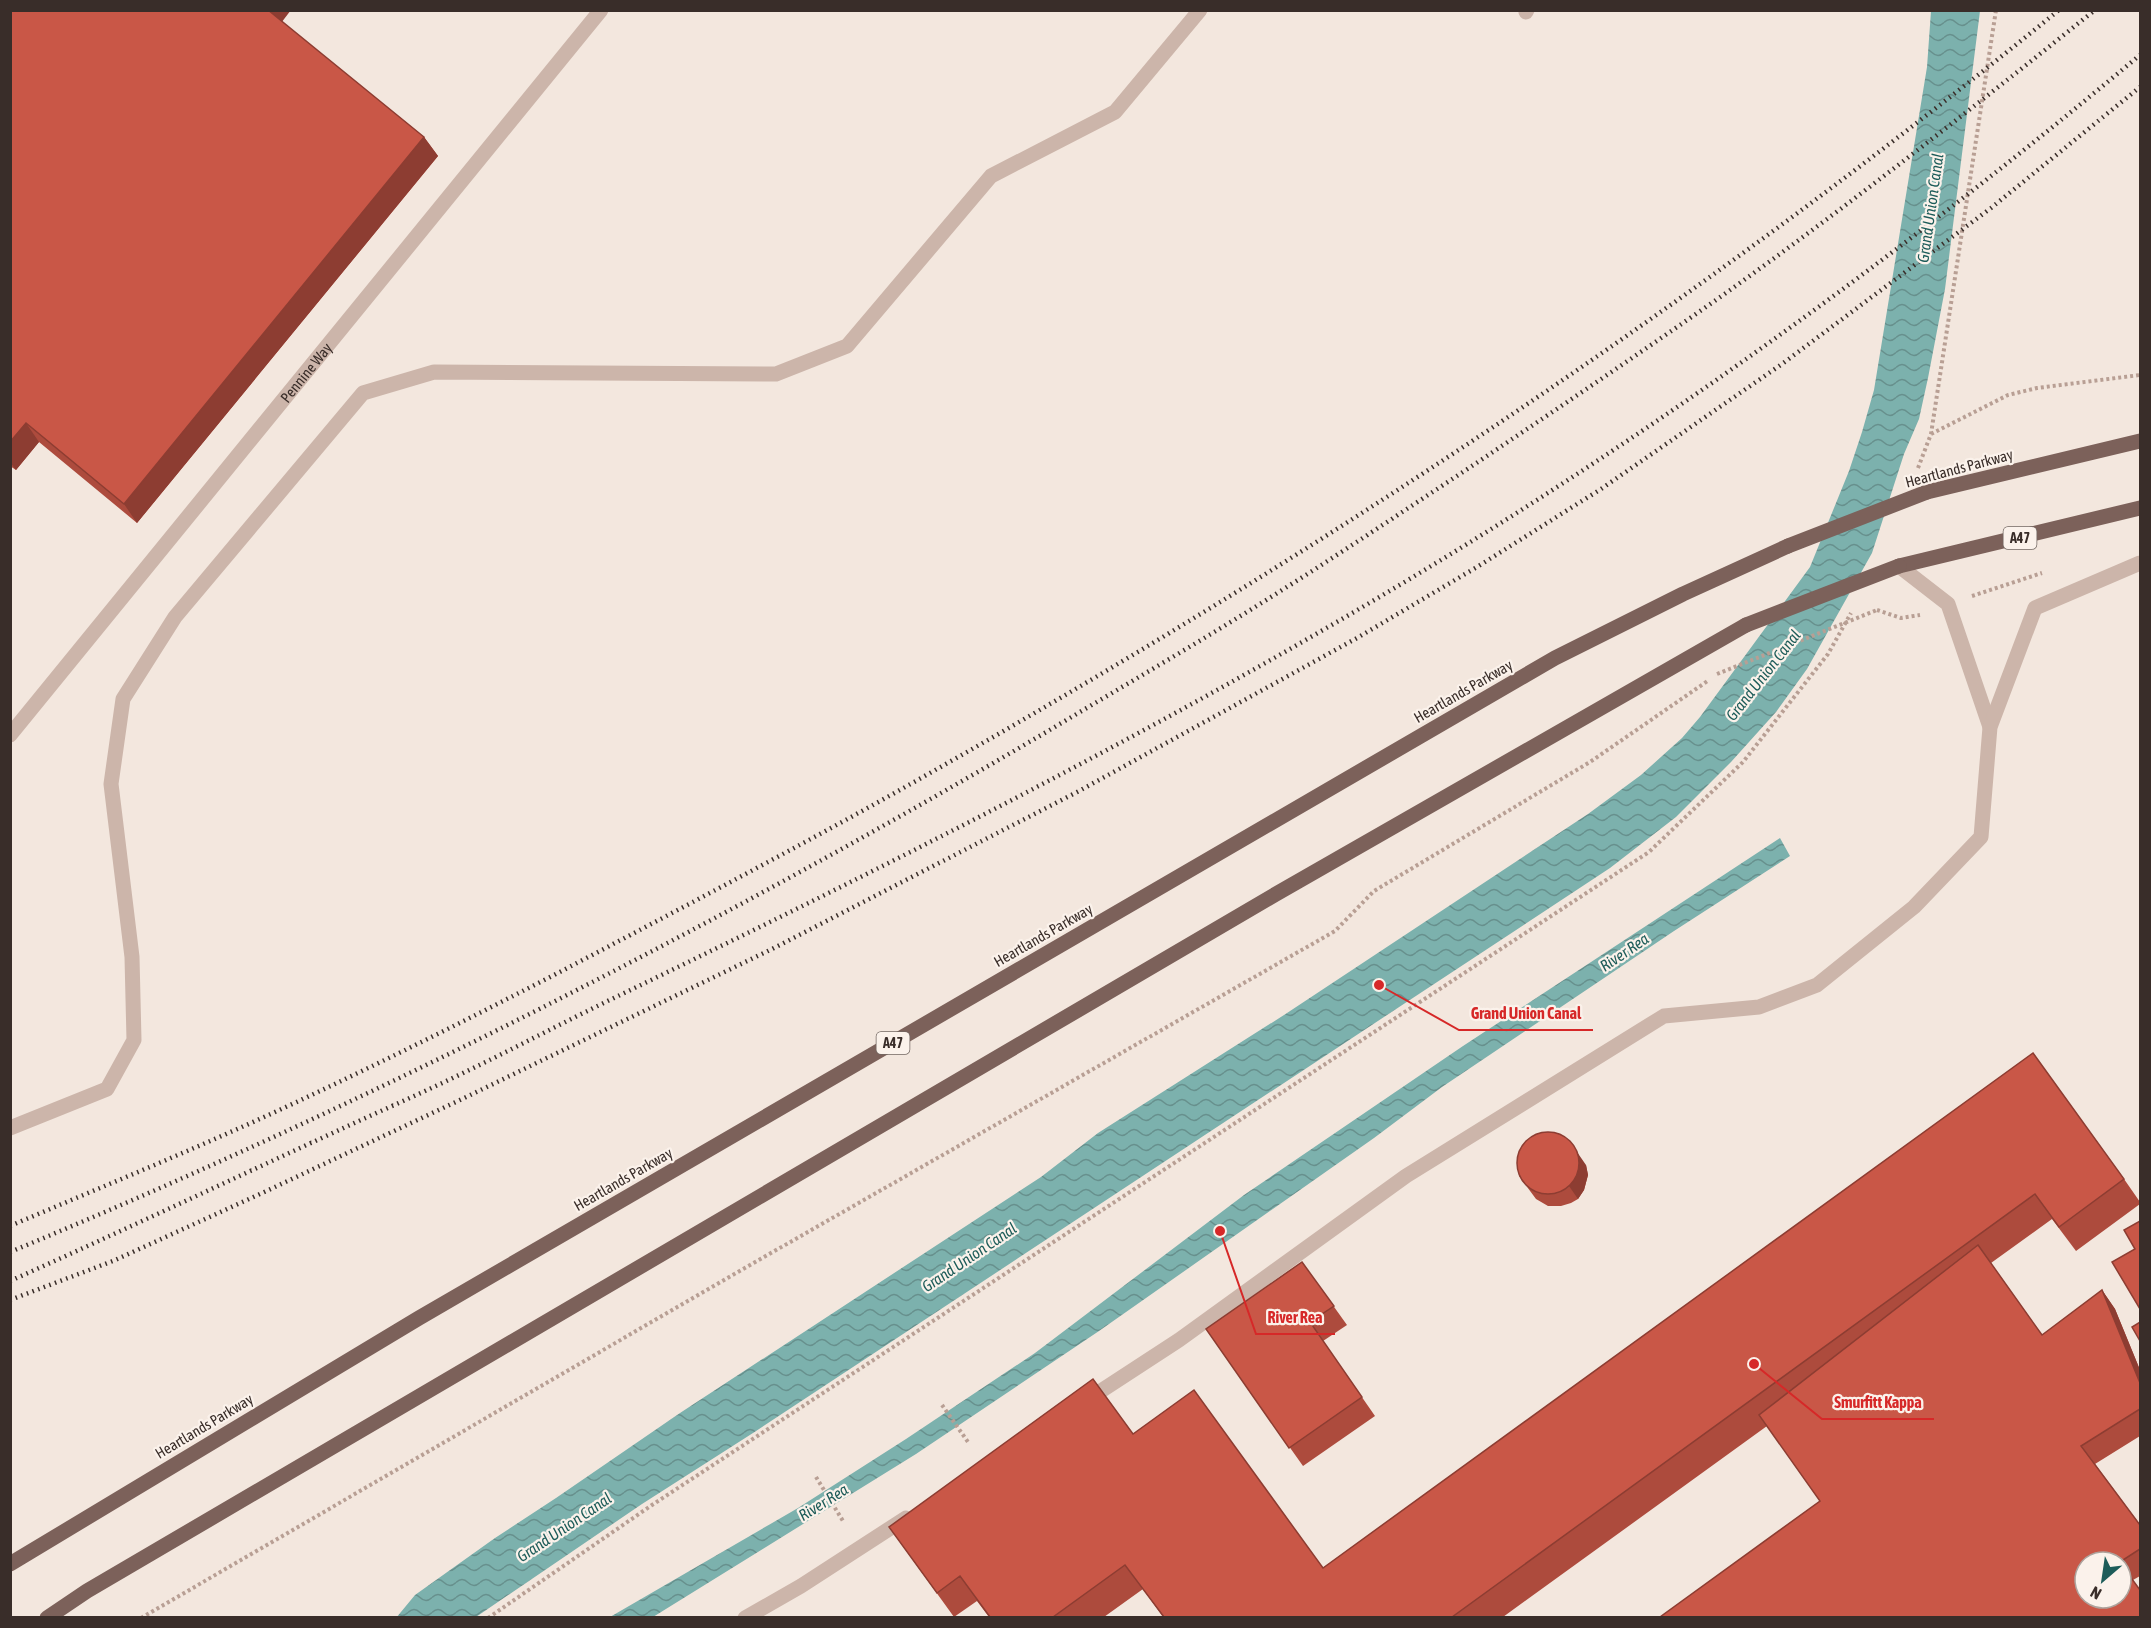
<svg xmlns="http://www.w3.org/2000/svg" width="2151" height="1628" viewBox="0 0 2151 1628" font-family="'Asap Condensed',sans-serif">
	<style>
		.water { fill: url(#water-waves) }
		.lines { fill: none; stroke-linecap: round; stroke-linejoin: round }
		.path { stroke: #b89f94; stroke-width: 4; stroke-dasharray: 3 3; stroke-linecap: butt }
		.minor { stroke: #ccb5aa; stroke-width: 15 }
		.major { stroke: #7c615a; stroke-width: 15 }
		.rail { stroke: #392d29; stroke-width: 4.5; stroke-dasharray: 1.5 4.5; stroke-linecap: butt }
		.path-bridge { stroke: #b89f94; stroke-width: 4; stroke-dasharray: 3 3; stroke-linecap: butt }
		.major-bridge { stroke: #7c615a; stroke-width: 15 }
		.wall { fill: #ad4b3d; fill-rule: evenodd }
		.shaded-wall { fill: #8d3d32 }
		.building { fill: #c95747; stroke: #8d3d32; stroke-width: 1.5 }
		.labels { text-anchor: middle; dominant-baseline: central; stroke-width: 4.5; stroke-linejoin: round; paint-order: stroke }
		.shield { fill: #fbf2eb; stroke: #736863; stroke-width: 1.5 }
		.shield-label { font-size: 14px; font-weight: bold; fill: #392d29 }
		.street-label { font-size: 15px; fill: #392d29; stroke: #fbf2eb }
		.water-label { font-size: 16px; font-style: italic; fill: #1d5c59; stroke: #fbf2eb }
		.leader { fill: none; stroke: #d62828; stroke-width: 2 }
		.callout-dot { fill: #d62828; stroke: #fbf2eb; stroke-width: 2 }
		.callout-label { font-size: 16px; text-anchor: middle; font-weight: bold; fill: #d62828; stroke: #fbf2eb; stroke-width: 4.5; stroke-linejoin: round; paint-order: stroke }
	</style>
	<defs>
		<pattern id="water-waves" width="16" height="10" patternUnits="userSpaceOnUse" patternTransform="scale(1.5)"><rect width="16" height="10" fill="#7cb1ad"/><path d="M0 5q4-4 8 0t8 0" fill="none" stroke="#67908d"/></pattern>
	</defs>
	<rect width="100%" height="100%" fill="#f3e7de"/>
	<path class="water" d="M1931 11H1980L1945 289 1928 378 1919 419 1904 454 1872 553 1807 669 1776 712 1731 762 1676 817 1610 868 753 1433 642 1504 476 1617 396 1618 415 1595 495 1538 556 1498 680 1413 1041 1177 1098 1133 1284 1015 1588 814 1641 775 1682 738 1700 717 1810 567 1849 471 1862 432 1874 390 1927 67Z
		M1780 838 1790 856 1674 931 1442 1087 1374 1138 1099 1331 916 1454 653 1617H610L798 1508 906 1439 1035 1353 1244 1195 1463 1046Z"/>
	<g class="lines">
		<path class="path" d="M1931 434 2008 395 2037 388 2140 375
			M1918 468 1931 434 1996 10
			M1972 596 2042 573
			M1877 610 1901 618 1920 615
			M942 1405 968 1442
			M816 1477 843 1521
			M141 1618 736 1273 1335 931 1374 891 1590 762 1709 680
			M488 1618 652 1505 1649 852 1743 762 1828 654 1851 613"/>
		<g class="minor">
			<path d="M1526 12 1527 10"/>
			<path d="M1899 566 1948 604 1990 727"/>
			<path id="s1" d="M10 735 601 10"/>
			<path d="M10 1128 107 1089 134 1040 132 957 111 784 123 699 175 617 363 393 434 372 776 374 847 346 991 176 1115 112 1200 10"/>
			<path d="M1084 1402 1179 1340 1406 1176 1664 1016 1759 1007 1817 985 1914 907 1981 837 1990 727 2035 608 2140 563"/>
			<path d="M745 1618 801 1586 906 1518"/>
		</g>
		<path class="major" d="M1927 492 2140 441
			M1899 566 2140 508
			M10 1564 419 1318 1555 658 1683 594 1788 546
			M47 1618 87 1591 1276 894 1746 625"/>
		<path class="rail" d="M10 1226C99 1188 188 1152 275 1112 377 1065 477 1015 577 963 676 911 775 859 873 805 1288 574 1691 310 2059 10
			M10 1252C368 1104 715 927 1048 731 1125 685 1203 640 1279 592 1341 553 1402 512 1463 472 1551 413 1639 354 1726 293 1852 203 1974 107 2095 10
			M10 1281C120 1232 228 1181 337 1131 378 1112 420 1094 461 1074 513 1049 564 1022 616 997 910 855 1203 708 1480 536 1711 392 1931 230 2140 55
			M10 1300 113 1261 260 1194 460 1100 772 949 1079 791 1357 638 1477 567 1601 489 1782 364 1991 208 2140 87"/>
		<path class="path-bridge" d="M1717 674 1877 610"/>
		<path class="major-bridge" d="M1788 546 1927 492
			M1746 625 1899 566"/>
	</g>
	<path class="wall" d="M10 10 282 22 424 137 438 156 137 523 39 442 16 470 10 466Z
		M2033 1053 2124 1179 2140 1202V1204L2076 1251 2052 1219 1991 1263 2042 1335 2102 1290 2115 1309 2140 1370V1436L2095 1464 2140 1525V1576L2133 1580 2140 1590V1617H1660L1820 1501 1767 1426 1503 1617H1163L1143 1589 1104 1617H989L977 1601 954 1617 889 1527 1093 1379 1133 1434 1194 1390 1323 1568ZM2085 1562H2121V1598H2085Z
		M1586 1165 1588 1175 1584 1190 1578 1199 1571 1203 1561 1206H1548L1536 1199 1519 1176Z
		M1302 1262 1347 1325 1323 1341 1375 1416 1303 1466 1206 1329Z"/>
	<path class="shaded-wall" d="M267 10H291L278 27Z
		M424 137 438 156 137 523 124 504Z
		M26 423 39 442 16 470 10 462V442Z
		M1577 1152 1586 1165 1588 1175 1584 1190 1578 1199 1569 1186Z
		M2102 1290 2115 1309 2140 1370V1383Z"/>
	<path class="building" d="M10 10H268L424 137 124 504 26 423 10 442Z
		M2033 1053 2124 1179 2059 1227 2035 1194 1452 1617H1164L1125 1565 1053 1617H990L960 1576 937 1593 889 1527 1093 1379 1133 1434 1194 1390 1323 1568Z
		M1517 1163a31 31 0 1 1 62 0a31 31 0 1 1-62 0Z
		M2140 1221V1309L2112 1262 2135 1249 2124 1230Z
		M1978 1245 2042 1335 2102 1290 2140 1383V1409L2081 1446 2140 1525V1549L2120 1562H2085V1598H2121V1564L2140 1590V1617H1660L1820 1501 1759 1415Z
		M1302 1262 1334 1306 1310 1322 1362 1397 1289 1448 1206 1329Z
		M2140 1322V1341L2132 1327Z"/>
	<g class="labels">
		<g class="shield">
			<rect x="2003.5" y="527" width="33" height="22" rx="4.5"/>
			<rect x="876.5" y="1032" width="33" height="22" rx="4.5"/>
		</g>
		<g class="shield-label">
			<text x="2020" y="538">A47</text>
			<text x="893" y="1043">A47</text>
		</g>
		<g class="street-label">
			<text stroke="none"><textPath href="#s1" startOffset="468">Pennine Way</textPath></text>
			<text transform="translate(1959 468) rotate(-15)">Heartlands Parkway</text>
			<text transform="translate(1463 691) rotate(-30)">Heartlands Parkway</text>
			<text transform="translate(1043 935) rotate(-30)">Heartlands Parkway</text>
			<text transform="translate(623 1179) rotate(-30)">Heartlands Parkway</text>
			<text transform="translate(204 1426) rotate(-31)">Heartlands Parkway</text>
		</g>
		<g class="water-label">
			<text transform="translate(1930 208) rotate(-82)">Grand Union Canal</text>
			<text transform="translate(1763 675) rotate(-52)">Grand Union Canal</text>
			<text transform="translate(1624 952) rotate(-34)">River Rea</text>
			<text transform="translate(969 1257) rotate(-34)">Grand Union Canal</text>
			<text transform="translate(823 1502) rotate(-32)">River Rea</text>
			<text transform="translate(564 1527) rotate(-34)">Grand Union Canal</text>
		</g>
	</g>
	<path class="leader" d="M1379 985L1459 1030H1593M1220 1231L1256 1334H1335M1754 1364L1822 1419H1934"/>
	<g class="callout-dot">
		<circle cx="1379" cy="985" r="6"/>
		<circle cx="1220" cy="1231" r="6"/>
		<circle cx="1754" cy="1364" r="6"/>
	</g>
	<g class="callout-label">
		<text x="1526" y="1019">Grand Union Canal</text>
		<text x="1295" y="1323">River Rea</text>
		<text x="1878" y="1408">Smurfitt Kappa</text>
	</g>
	<rect width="2151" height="1628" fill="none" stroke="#392d29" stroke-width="24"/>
	<g transform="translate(2103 1580) rotate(209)"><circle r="28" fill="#fbf2eb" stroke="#ada39d" stroke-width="1.5"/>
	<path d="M0-4.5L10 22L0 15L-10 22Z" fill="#1d5c59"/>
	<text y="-9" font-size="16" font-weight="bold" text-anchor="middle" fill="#392d29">N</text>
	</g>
</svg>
